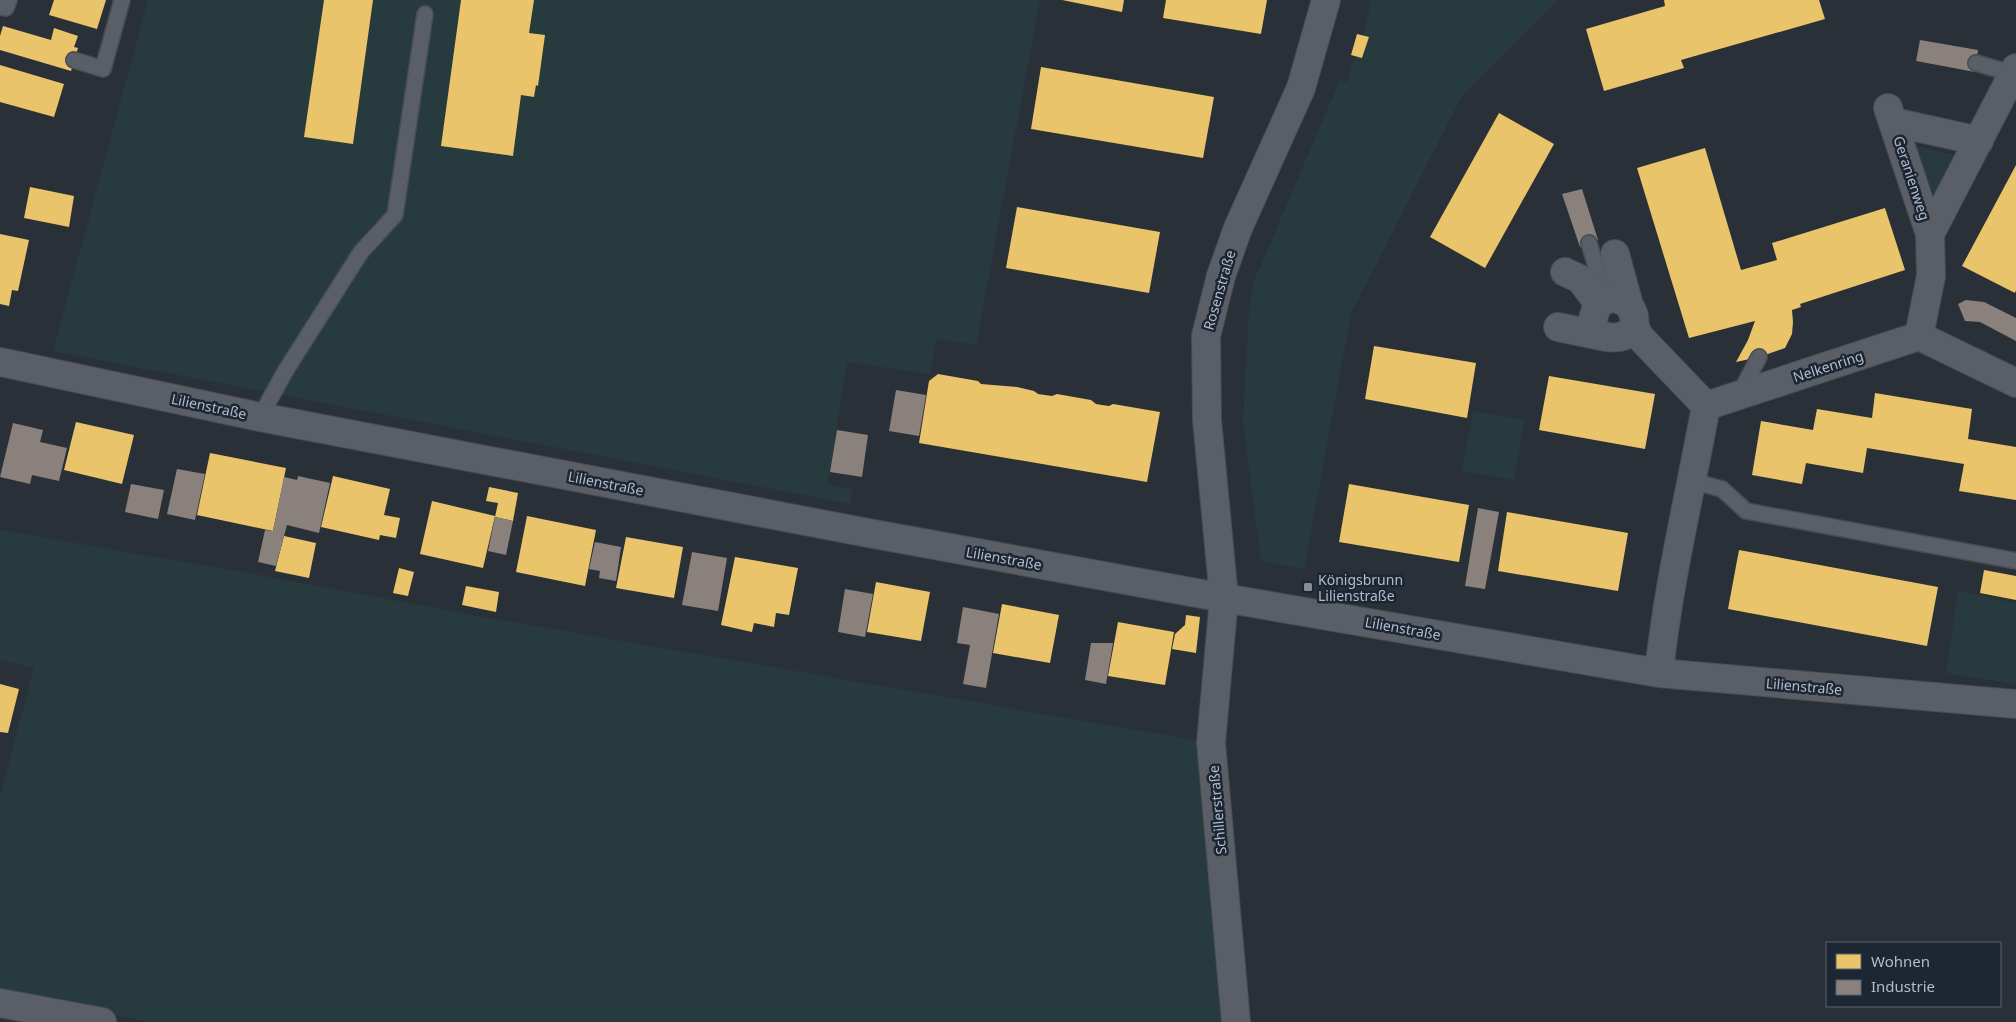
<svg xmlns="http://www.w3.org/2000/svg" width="2016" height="1022" viewBox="0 0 2016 1022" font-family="'Noto Sans',sans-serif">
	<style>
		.green { fill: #273a3e }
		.homes { fill: #e9c46a }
		.industry { fill: #8a817c }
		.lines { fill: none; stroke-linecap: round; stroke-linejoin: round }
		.lane-casing { stroke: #484c53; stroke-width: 18 }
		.street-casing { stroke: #484c53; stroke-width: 30 }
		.lane { stroke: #5a5e66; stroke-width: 15 }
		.street { stroke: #5a5e66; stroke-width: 28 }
		.poi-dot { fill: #848b96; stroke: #1d2633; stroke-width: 2 }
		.labels { text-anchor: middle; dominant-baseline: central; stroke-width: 5; stroke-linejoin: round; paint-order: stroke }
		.street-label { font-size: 14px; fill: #b4bcc9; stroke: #1d2633 }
		.poi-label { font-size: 14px; fill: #b4bcc9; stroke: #1d2633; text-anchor: start }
	</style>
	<rect width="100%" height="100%" fill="#2a3038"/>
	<path class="green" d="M148 0H1040L976 345 936 339 930 374 847 362 828 484 852 490 850 504 53 351Z
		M1365 0H1558L1462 96 1351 314 1304 569 1261 561 1243 420 1249 310 1254 281 1340 80 1347 82 1355 56 1363 58 1369 37 1363 36 1371 3Z
		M1915 146 1960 156 1932 199Z
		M1473 411 1525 420 1514 480 1462 471Z
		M0 530 243 572 489 618 1211 743 1231 1022H149L0 992V796L34 668 0 660Z
		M1958 591 2016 603V684L1946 673Z"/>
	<path class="homes" d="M54 0H106L97 29 49 15Z
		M324 0H373L353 144 304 137Z
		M461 0H534L529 33 545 35 538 86 536 85 534 97 521 95 513 156 441 146Z
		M1062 0H1124L1122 12Z
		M1166 0H1267L1261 34 1163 18Z
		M1664 0H1819L1825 19 1681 60 1684 68 1604 91 1586 29 1665 6Z
		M3 26 51 40 54 28 78 36 74 47 78 48 71 71 0 50V36Z
		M1357 34 1369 37 1362 58 1351 55Z
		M0 65 64 84 54 117 0 102Z
		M1041 67 1214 97 1203 158 1031 129Z
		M1499 113 1554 144 1485 268 1430 237Z
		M1705 148 1741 270 1777 260 1772 243 1885 208 1905 270 1800 304 1801 307 1792 310 1793 322 1792 334 1785 348 1759 357 1736 362 1748 340 1755 321 1689 338 1637 168Z
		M2016 165V290L2015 293 1962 266Z
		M30 187 74 196 69 227 24 218Z
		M1017 207 1160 232 1149 293 1006 268Z
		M0 234 29 240 18 291 12 290 9 306 0 304Z
		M1374 346 1476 363 1467 418 1365 399Z
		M938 374 978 381 981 384 1017 387 1034 391 1038 394 1052 396 1057 394 1091 400 1096 404 1102 405 1109 406 1113 404 1160 412 1147 482 919 443 929 381Z
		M1549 376 1655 394 1645 449 1539 430Z
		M1875 393 1972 409 1968 439 2016 447V500L1959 491 1964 464 1867 448 1863 473 1806 463 1802 484 1752 475 1761 421 1813 430 1817 409 1872 418Z
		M76 422 134 435 122 484 64 470Z
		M210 453 286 468 273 531 197 515Z
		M333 476 390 489 384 515 400 518 396 538 380 535 379 540 321 527Z
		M1349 484 1469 505 1459 562 1339 542Z
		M489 487 518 493 513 521 495 517 498 503 486 501Z
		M432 501 495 516 483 568 420 554Z
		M1507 512 1628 533 1618 591 1498 571Z
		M527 516 596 530 585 586 516 572Z
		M284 536 316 543 309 578 275 571Z
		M626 537 683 547 674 598 616 588Z
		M1739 550 1938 587 1927 646 1728 609Z
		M735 557 798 568 789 615 776 613 774 627 754 623 752 632 721 625Z
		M399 568 414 572 408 596 393 593Z
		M1984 570 2016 576V600L1980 593Z
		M876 582 930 592 921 641 867 632Z
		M466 586 499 592 496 612 462 605Z
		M1002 604 1059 615 1050 663 993 653Z
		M1186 615 1200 617 1196 653 1172 649 1175 634 1185 625Z
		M1118 622 1174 632 1165 685 1108 676Z
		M0 684 19 689 8 733 0 732Z"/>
	<path class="industry" d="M1920 40 1978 50 1975 72 1916 61Z
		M1582 189 1598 240 1580 247 1562 194Z
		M1966 300 1984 302 2016 318V341L1980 322 1965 321 1958 304Z
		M896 390 926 395 919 436 889 431Z
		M13 423 43 430 40 442 67 448 59 481 32 475 30 484 0 477Z
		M837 430 868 435 862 477 830 472Z
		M177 469 205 474 195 520 167 514Z
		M298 476 330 483 319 533 287 525 276 566 258 562 265 530 273 531 284 477 297 480Z
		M131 484 164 490 158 519 125 512Z
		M1478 508 1499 512 1485 589 1465 586Z
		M495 517 513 521 506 555 488 551Z
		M595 542 621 547 616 581 599 578 600 571 589 569Z
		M692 552 727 558 718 611 682 605Z
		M845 589 873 594 865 637 838 632Z
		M963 607 999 614 986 688 963 684 970 645 957 643Z
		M1091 643H1113L1106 684 1085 680Z"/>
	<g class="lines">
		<g class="lane-casing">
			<path id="lane" d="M0 7 6 8 9 0
				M74 60 103 69 122 0
				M1976 63 2000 70 2011 78
				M1589 243 1606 300
				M1739 395 1759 357
				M260 417 286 370 361 252 395 215 425 14
				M1692 481 1722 489 1746 511 2016 561"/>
		</g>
		<g class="street-casing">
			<path id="street" d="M1888 108 1930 234 1931 276 1919 336
				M1893 122 1979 141
				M1930 234 2016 68
				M1615 254 1629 305C1654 345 1581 349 1595 312 1601 295 1617 296 1629 305
				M1565 272 1580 279 1599 304
				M1634 325 1639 336 1706 406
				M1558 327 1606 337
				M0 362 260 417 863 532 1224 598 1659 673 2016 704
				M1659 673C1668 584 1690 494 1706 406L1919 336 2016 383
				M0 1003 102 1022
				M1236 1022 1211 743 1224 598 1207 420 1206 336 1221 276 1238 228 1301 88 1326 0"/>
		</g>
		<use href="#lane" class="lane"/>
		<use href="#street" class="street"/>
	</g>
	<rect class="poi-dot" x="1303" y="582" width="10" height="10" rx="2.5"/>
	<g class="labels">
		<g class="street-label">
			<text transform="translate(1912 178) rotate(72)">Geranienweg</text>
			<text transform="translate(1219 290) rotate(-74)">Rosenstraße</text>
			<text transform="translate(1828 366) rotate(-18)">Nelkenring</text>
			<text transform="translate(209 406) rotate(12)">Lilienstraße</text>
			<text transform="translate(606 483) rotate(11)">Lilienstraße</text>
			<text transform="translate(1004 558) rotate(10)">Lilienstraße</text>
			<text transform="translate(1403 628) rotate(10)">Lilienstraße</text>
			<text transform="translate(1804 686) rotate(5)">Lilienstraße</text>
			<text transform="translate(1217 810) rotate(-95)">Schillerstraße</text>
		</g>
		<g class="poi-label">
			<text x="1318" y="579">Königsbrunn<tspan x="1318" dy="16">Lilienstraße</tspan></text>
		</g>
	</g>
	<rect x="1826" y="942" width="175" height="65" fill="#1d2633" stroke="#59626f"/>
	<rect x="1836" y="954" width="25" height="15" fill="#e9c46a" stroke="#59626f"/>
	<text x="1871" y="967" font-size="15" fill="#b4bcc9">Wohnen</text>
	<rect x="1836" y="980" width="25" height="15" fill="#8a817c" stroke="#59626f"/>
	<text x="1871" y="992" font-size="15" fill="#b4bcc9">Industrie</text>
</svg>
